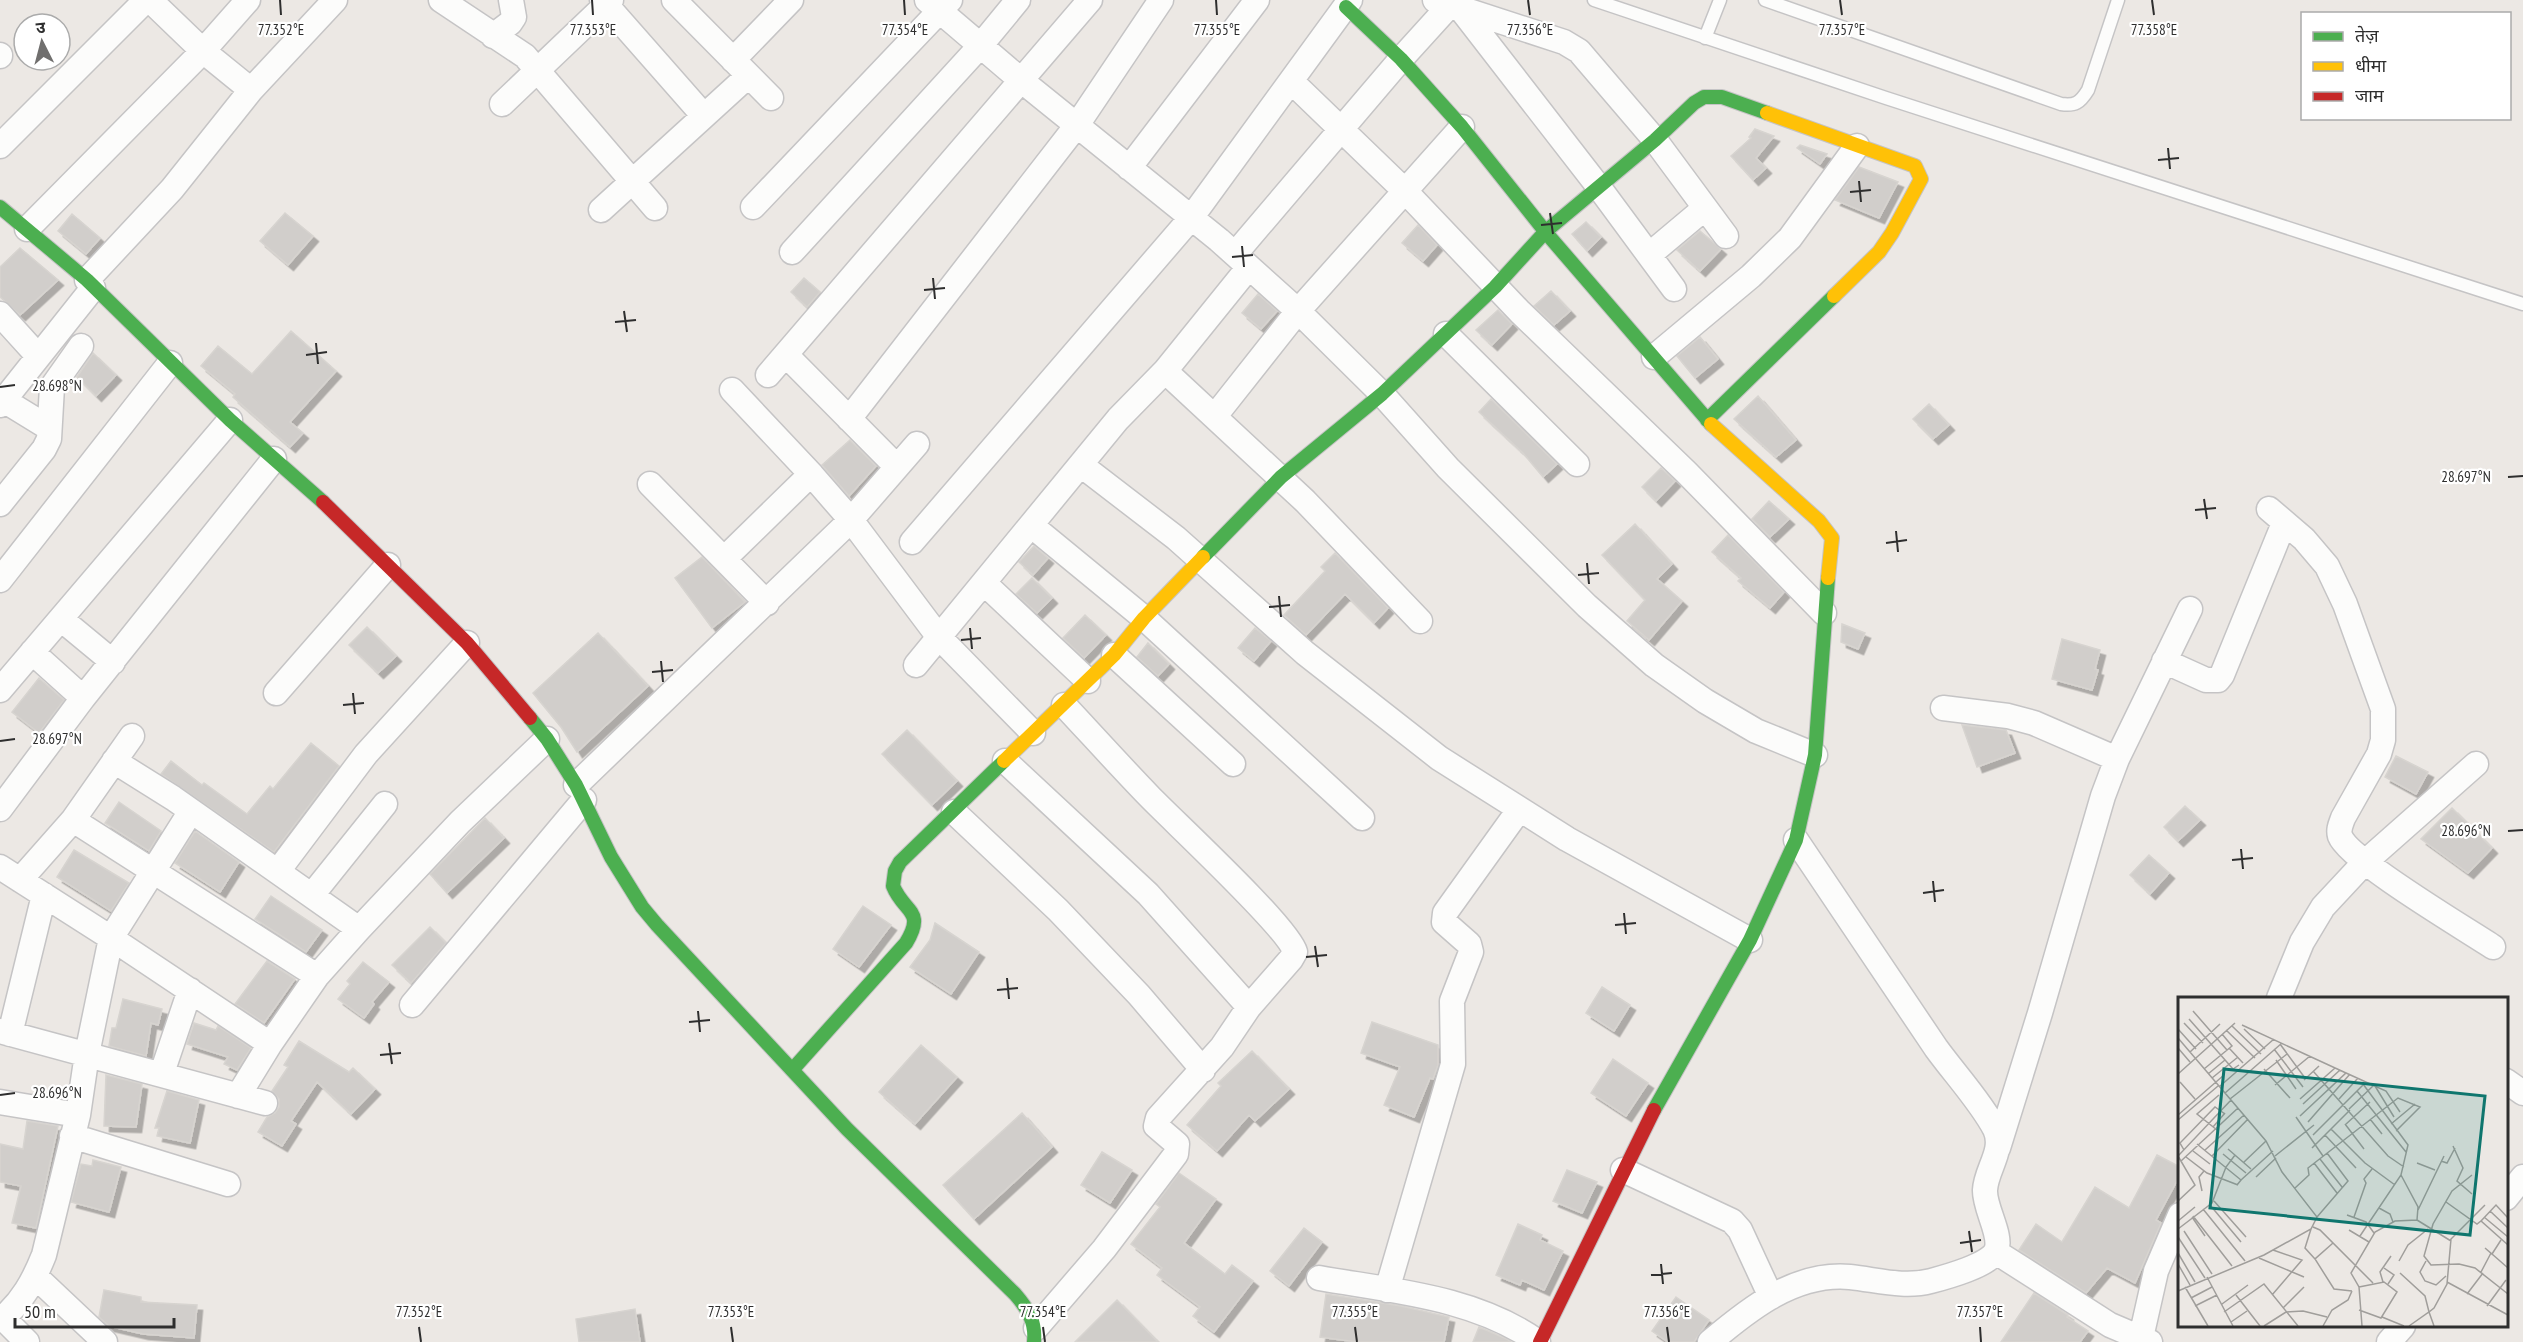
<svg xmlns="http://www.w3.org/2000/svg" width="2523" height="1342" viewBox="0 0 2523 1342" font-family="'PT Sans Narrow','Noto Sans Devanagari',sans-serif">
	<style>
		.building { fill: #d1cecb; stroke: #d7d4d0; stroke-width: 1.5; filter: url(#shadow) }
		.lines { fill: none; stroke-linecap: round; stroke-linejoin: round }
		.lane-casing { stroke: #c5c4c5; stroke-width: 15 }
		.street-casing { stroke: #c5c4c5; stroke-width: 27 }
		.fast-casing { stroke: #c5c4c5; stroke-width: 16 }
		.slow-casing { stroke: #c5c4c5; stroke-width: 16 }
		.jam-casing { stroke: #c5c4c5; stroke-width: 16 }
		.lane { stroke: #fcfcfb; stroke-width: 12 }
		.street { stroke: #fcfcfb; stroke-width: 24 }
		.fast { stroke: #4caf50; stroke-width: 14 }
		.slow { stroke: #ffc107; stroke-width: 14 }
		.jam { stroke: #c62828; stroke-width: 14 }
		.ticks { fill: none; stroke: #2e2e2e; stroke-width: 2 }
		.inset-road { fill: none; stroke: #a09e9b; stroke-width: 1.5 }
		.view { fill: #0f766e; fill-opacity: 0.15; stroke: #0f766e; stroke-width: 3 }
		.inset-edge { fill: none; stroke: #2e2e2e; stroke-width: 3 }
		.ticks-label { font-size: 15px; text-anchor: middle; fill: #2e2e2e; stroke: #fff; stroke-width: 4.5; stroke-linejoin: round; paint-order: stroke }
	</style>
	<defs>
		<filter id="shadow"><feDropShadow dx="5.5" dy="5.5" stdDeviation="0" flood-color="#0004"/></filter>
	</defs>
	<rect width="100%" height="100%" fill="#ece8e4"/>
	<path class="building" d="M1755 129 1774 136 1756 158 1766 168 1753 180 1731 156 1751 138 1749 137Z
		M1800 145 1827 154 1820 164 1797 148Z
		M1859 167 1898 182 1879 218 1835 200Z
		M285 213 313 236 288 265 260 241Z
		M72 214 100 238 86 254 58 231Z
		M1586 222 1601 237 1587 251 1572 234Z
		M1418 225 1437 245 1423 261 1402 243Z
		M1700 231 1721 249 1700 271 1677 250Z
		M20 248 58 280 20 315 0 297V267Z
		M804 278 820 292 807 307 791 292Z
		M1551 291 1570 311 1554 325 1534 306Z
		M1258 294 1277 311 1261 329 1242 313Z
		M1498 310 1512 324 1492 345 1476 330Z
		M291 331 336 371 290 422 303 433 290 447 233 397 235 394 201 366 218 346 252 374Z
		M1700 337 1718 359 1695 378 1677 356Z
		M93 353 116 375 96 396 77 377Z
		M1758 396 1796 440 1776 457 1734 419Z
		M1491 399 1557 464 1543 477 1523 453 1479 412Z
		M1929 404 1949 425 1933 439 1913 419Z
		M850 440 876 466 849 496 822 465Z
		M1661 468 1675 481 1656 501 1642 487Z
		M1769 501 1789 519 1770 537 1752 519Z
		M1635 524 1672 564 1657 579 1682 601 1649 640 1627 621 1645 600 1602 555Z
		M1728 535 1784 592 1770 608 1738 581 1741 578 1712 552Z
		M1034 546 1048 558 1033 575 1019 562Z
		M1335 553 1388 608 1374 623 1345 594 1306 635 1284 615 1325 571 1321 567Z
		M702 557 745 602 712 628 675 578Z
		M1032 578 1052 598 1037 613 1016 594Z
		M1085 615 1106 635 1084 658 1063 638Z
		M1842 624 1865 633 1858 649 1841 642Z
		M367 627 396 656 378 673 349 645Z
		M1255 628 1271 641 1254 661 1238 648Z
		M598 633 648 686 577 752 561 727 533 693Z
		M2062 639 2100 650 2095 669 2098 670 2092 690 2052 679Z
		M1148 643 1169 664 1158 676 1137 657Z
		M39 678 64 700 39 733 12 712Z
		M1962 725 2006 730 2015 753 1977 767Z
		M907 730 957 781 932 805 882 754Z
		M311 743 339 766 274 852 161 774 171 761 202 785 204 783 247 814 270 786 273 789Z
		M2396 756 2428 772 2416 794 2385 777Z
		M119 802 161 831 149 851 105 823Z
		M2185 806 2200 820 2178 841 2164 827Z
		M2452 808 2492 848 2468 873 2421 839Z
		M485 818 504 838 447 893 430 874Z
		M195 831 239 862 220 892 175 863Z
		M74 850 129 883 111 911 57 877Z
		M2149 855 2169 873 2150 894 2130 875Z
		M271 896 322 930 306 952 255 919Z
		M863 906 891 925 859 967 833 949Z
		M935 923 979 952 951 994 910 967 930 940Z
		M430 927 446 943 411 983 392 965Z
		M267 961 295 979 264 1023 235 1004Z
		M363 962 389 982 372 1002 374 1004 364 1018 338 999 350 984 347 981Z
		M1602 987 1630 1005 1614 1031 1586 1013Z
		M123 999 162 1009 158 1025 151 1023 146 1056 109 1046 112 1028H116Z
		M1372 1022 1438 1045V1065L1433 1079 1430 1078 1414 1117 1384 1105 1400 1067 1361 1053Z
		M194 1023 216 1030 218 1026 251 1048 237 1070 224 1064 228 1057 187 1044Z
		M299 1041 349 1072 353 1068 375 1089 351 1114 317 1082 291 1121 296 1124 282 1146 258 1132 267 1117 275 1113 279 1107V1099L272 1091 288 1067 284 1065Z
		M921 1045 957 1077 915 1124 879 1092Z
		M1252 1051 1289 1089 1255 1121 1249 1115 1217 1151 1187 1125 1221 1086 1218 1083Z
		M1613 1059 1648 1083 1626 1116 1591 1093Z
		M106 1075 142 1084 136 1127 104 1126Z
		M167 1091 199 1100 190 1143 157 1136 159 1128H155Z
		M1022 1113 1052 1147 974 1219 943 1185Z
		M27 1121 58 1126 36 1228 12 1223 21 1186 0 1182V1144L23 1149Z
		M1102 1152 1132 1170 1110 1203 1081 1185Z
		M2157 1155 2180 1167V1175L2156 1220 2161 1223 2135 1283 2107 1268 2086 1293 2019 1250 2036 1224 2062 1242 2095 1187 2129 1208Z
		M93 1160 121 1167 109 1212 71 1202 81 1164 92 1166Z
		M1567 1170 1597 1182 1582 1213 1553 1201Z
		M1179 1173 1216 1199 1184 1243 1225 1274 1232 1265 1253 1281 1214 1332 1193 1316 1200 1307 1157 1275 1162 1268 1131 1244 1160 1207 1156 1204Z
		M1518 1224 1542 1235 1540 1240 1563 1251 1544 1290 1522 1280 1520 1285 1496 1275Z
		M1304 1228 1322 1242 1289 1286 1270 1271Z
		M104 1290 141 1297V1302L197 1305 194 1338 143 1334 109 1326 99 1317Z
		M2034 1293 2068 1315 2067 1317 2088 1331 2080 1342H2001Z
		M1326 1294 1401 1306 1449 1317 1444 1342H1357L1320 1337Z
		M1676 1297 1709 1320 1694 1342H1668L1652 1331Z
		M1117 1300 1158 1342H1075Z
		M635 1309 640 1342H579L576 1319Z
		M1479 1327 1507 1339 1511 1342H1473Z"/>
	<g class="lines">
		<g class="lane-casing">
			<path id="lane" d="M1594 0 1886 98 2523 304
				M1765 0 2061 104C2075 106 2080 103 2088 90L2118 0
				M1705 38 1720 0"/>
		</g>
		<g class="street-casing">
			<path id="street" d="M150 0 203 51 251 90
				M441 0 525 56 655 208
				M602 0 704 116
				M674 0 771 98
				M927 0 1022 81 1219 240 1298 311 1382 394 1448 468 1587 606 1654 665 1705 701 1756 731 1815 755
				M1435 0 1564 42 1579 51 1655 140 1726 236
				M1460 8 1598 186 1674 289
				M493 36 510 23 514 17 511 0
				M0 56V55
				M733 60 791 0
				M1292 82 1405 191 1520 312 1686 472 1824 613
				M502 104 611 0
				M0 146 146 0
				M1129 168 1257 0
				M753 207 950 0
				M601 210 748 76
				M27 229 203 51 248 0
				M792 252 981 45 1018 0
				M1235 254 1401 59 1450 5
				M1649 255 1705 208
				M87 280 172 189 251 90 335 0
				M0 314 38 356
				M1446 334 1577 464
				M786 355 897 467
				M1654 357 1751 276 1790 238 1857 146
				M1165 371 1305 501 1420 621
				M768 375 1090 0
				M732 390 811 474 851 520 938 636 1033 733
				M0 398 49 428
				M0 405 93 288
				M1215 416 1298 311 1462 127
				M849 419 1077 125 1161 0
				M1081 465 1176 538 1305 653 1439 758 1567 839 1750 940
				M650 484 767 603
				M0 504 44 449 49 439 52 387 81 346
				M2269 509 2304 539 2327 566 2345 604 2383 709V740L2379 754 2343 818C2341 824 2338 829 2340 836 2349 860 2466 929 2493 947
				M1032 526 1144 618 1362 818
				M912 542 1191 218 1350 0
				M724 559 811 474
				M0 580 170 363
				M984 583 1088 681
				M61 619 113 662
				M32 652 83 698
				M1114 655 1233 764
				M2164 661 2206 680H2218L2222 675 2284 523
				M916 665 1118 419 1165 371 1249 267
				M0 690 230 420
				M276 693 388 565
				M1943 708 2008 716 2034 723 2117 759
				M114 761 173 798 359 929
				M1005 761 1148 894 1249 1007
				M576 785 851 520 917 444
				M0 809 83 698 274 459
				M954 812 1058 910 1139 995 1203 1070
				M73 820 317 976
				M0 867 111 938 270 1044 238 1096
				M278 871 366 754 467 643
				M20 880 73 820 132 736
				M312 895 385 804
				M2279 998 2302 942 2323 907 2364 863 2476 764
				M412 1005 584 800
				M0 1031 265 1103
				M10 1034 44 895
				M270 1044 317 976 359 929 460 822 547 739
				M162 1073 190 990
				M2506 1081 2523 1093
				M0 1102 78 1115
				M72 1136 228 1184
				M1998 1148 2040 1013 2103 796 2117 759 2190 609
				M1623 1170 1732 1221 1740 1230 1771 1297
				M2506 1198 2523 1177
				M1996 1252 2110 1325 2150 1342
				M35 1276 105 1342
				M1319 1278C1392 1291 1475 1297 1538 1342
				M1387 1290 1453 1064 1452 1001 1471 952 1469 944 1444 922 1445 913 1519 810
				M3 1318 27 1342
				M0 1320C22 1303 34 1280 44 1255L78 1115 87 1054 111 938 191 811
				M1036 1328 1104 1249 1176 1154 1177 1144 1156 1126 1158 1118 1222 1047 1249 1007 1291 959 1295 952C1289 928 1173 821 1149 796 1120 766 1092 735 1064 705
				M1710 1342C1749 1309 1795 1272 1850 1277 1878 1280 1904 1288 1931 1281 1946 1277 1990 1265 1996 1251 2003 1236 1984 1208 1985 1190 1986 1169 2005 1150 1995 1129 1981 1102 1954 1073 1936 1048 1889 979 1843 909 1796 840
				M2140 1342 2156 1271 2180 1215
				M2389 1342 2403 1326"/>
		</g>
		<g class="fast-casing">
			<path id="fast" d="M1346 7 1401 59 1462 127 1548 235 1711 424
				M0 207 87 280 230 420 323 502
				M1707 420 1834 296
				M1203 557 1281 477 1382 394 1495 287 1546 231 1655 140 1694 103 1704 97H1722L1767 113
				M530 718 547 739 576 785 611 857 642 907 657 925 847 1129 1015 1294C1028 1309 1036 1322 1034 1342
				M793 1069 906 943C926 910 904 913 893 886L895 871 900 862 1004 761
				M1654 1110 1750 940 1796 840 1815 755 1828 578"/>
		</g>
		<g class="slow-casing">
			<path id="slow" d="M1767 113 1915 166 1921 179 1892 233 1879 252 1834 296
				M1711 424 1819 521 1832 538 1828 578
				M1004 761 1114 655 1144 618 1203 557"/>
		</g>
		<g class="jam-casing">
			<path id="jam" d="M323 502 467 643 530 718
				M1540 1342 1654 1110"/>
		</g>
		<use href="#lane" class="lane"/>
		<use href="#street" class="street"/>
		<use href="#fast" class="fast"/>
		<use href="#slow" class="slow"/>
		<use href="#jam" class="jam"/>
	</g>
	<path class="ticks" d="M280 0 281 15M592 0 593 15M904 0 905 15M1216 0 1217 15M1528 0 1530 15M1840 0 1842 15M2152 0 2154 15M2168 148 2170 169M2158 160 2179 158M1859 181 1861 202M1850 192 1871 190M1550 213 1553 234M1541 225 1562 223M1242 246 1244 267M1232 257 1253 255M933 278 935 299M924 290 945 288M624 311 627 332M615 322 636 320M316 343 318 364M306 355 327 352M0 387 15 385M2508 477 2523 476M2204 499 2207 519M2195 510 2216 508M1896 531 1898 552M1886 543 1907 540M1587 563 1589 584M1578 575 1599 573M1279 596 1281 617M1269 607 1290 605M970 628 972 649M961 640 981 638M661 661 663 682M652 672 673 670M353 693 355 714M343 705 364 703M0 741 15 739M2508 831 2523 830M2241 849 2243 869M2232 860 2253 858M1933 881 1935 902M1923 893 1944 890M1624 913 1626 934M1615 925 1636 923M1315 946 1318 967M1306 957 1327 955M1007 978 1009 999M997 990 1018 988M698 1011 700 1032M689 1022 710 1020M389 1043 392 1064M380 1055 401 1053M0 1095 15 1093M1969 1231 1972 1252M1960 1243 1981 1240M1661 1264 1663 1284M1651 1275 1672 1273M419 1327 421 1342M731 1327 733 1342M1043 1327 1045 1342M1355 1327 1357 1342M1667 1327 1669 1342M1980 1327 1981 1342"/>
	<g transform="translate(2178 997)">
		<rect width="330" height="330" fill="#ece8e4"/>
		<path class="inset-road" d="M15 14 49 53M11 22 55 72 61 68M6 26 25 46M64 28 168 76M54 29 83 57M0 32 18 52M66 32 87 52M48 33 77 61M0 41 88 144 104 175 139 220 133 232 86 258 0 294M102 47 127 81M0 51 12 65M51 51 65 66M96 52 125 90M12 55 42 27M98 63 118 92M26 72 54 49 44 37M86 72 112 101M135 74 210 159 226 170M0 77 57 26M30 77 47 63M34 81 60 60M126 83 141 69M2 85 17 102M97 88 132 59M197 89 216 120M41 90 96 42M179 94 228 155M47 96 104 46M52 102 109 57M122 102 157 71M161 102 180 81M125 107 162 73M171 112 196 88M0 118 46 78M122 119 168 76 208 94 222 115M118 120 145 159M192 122 204 137M0 123 40 89M130 125 172 77M167 127 186 152M213 127 237 107M167 128 192 105M35 130 47 116M153 132 187 166 217 188M39 133 19 117 41 98M135 138 186 87M147 138 178 171M19 147 63 183 59 188M275 149 285 171 279 184 294 197M134 151 172 113M50 152 73 172M6 153 2 146 37 110 47 117M27 153 66 118M15 154 32 167M45 157 68 176M34 159 70 122M97 159 136 128M8 160 29 176 60 188M142 162 164 190M3 164 60 111M263 164 269 166 277 151M66 165 88 144M136 166 159 196M239 166 257 173M294 178 274 194 255 227 246 259 253 268 281 267 297 271 330 297M78 180 98 161M63 183 95 154M117 191 131 178 130 171 220 101 242 110 218 134M24 194 21 180 26 174M0 204 17 188 0 159 53 103M36 204 68 240M268 205 299 227 303 224 330 248M32 208 63 245M201 211 212 217 215 225M25 212 67 264M240 213 266 159M312 214 330 231M169 218 188 225 196 236M15 219 54 269M14 220 27 239M139 220 170 184 149 156M176 220 188 186 186 182 194 172M306 220 330 240M239 223 273 244M0 224 17 210M303 224 318 208 330 221M135 230 142 233 195 286M0 232 34 206 48 170 57 158M133 232 127 251 137 262M171 233 191 245M6 234 34 277M182 239 223 178 230 148 185 87M0 240 27 281M155 246 137 262 156 292 174 294M307 251 314 257 323 243M0 256 17 285M314 257 330 271M81 261 126 280M221 264 230 248 250 232M248 264 242 275 247 284 258 288 268 279M0 267 12 288M206 271 216 278 210 287M303 275 313 256M222 276 247 299 251 315 256 311 269 287 273 242 307 208M29 280 55 329M205 285 202 275 213 259M269 285 330 318M7 290 30 329M181 290 206 285 219 295 203 321 181 313M289 297 305 276M58 298 82 329M94 298 124 263 95 253M13 301 34 290M44 307 70 288M17 309 39 298M309 309 328 283M105 311 126 290M46 315 86 287 120 329M204 320 226 329M53 325 69 314M86 329 108 315 125 314 149 320M145 329 154 313 170 303 174 294M184 329 181 290 173 276 197 235 217 224 239 223 240 210 223 178M231 329 251 315 256 329"/>
		<path class="view" d="M46 72 307 99 292 238 32 211Z"/>
		<rect width="330" height="330" class="inset-edge"/>
	</g>
	<g class="ticks-label">
		<text x="281" y="35">77.352°E</text>
		<text x="593" y="35">77.353°E</text>
		<text x="905" y="35">77.354°E</text>
		<text x="1217" y="35">77.355°E</text>
		<text x="1530" y="35">77.356°E</text>
		<text x="1842" y="35">77.357°E</text>
		<text x="2154" y="35">77.358°E</text>
		<text x="57" y="391">28.698°N</text>
		<text x="2466" y="482">28.697°N</text>
		<text x="57" y="744">28.697°N</text>
		<text x="2466" y="836">28.696°N</text>
		<text x="57" y="1098">28.696°N</text>
		<text x="419" y="1317">77.352°E</text>
		<text x="731" y="1317">77.353°E</text>
		<text x="1043" y="1317">77.354°E</text>
		<text x="1355" y="1317">77.355°E</text>
		<text x="1667" y="1317">77.356°E</text>
		<text x="1980" y="1317">77.357°E</text>
	</g>
	<rect x="2301" y="12" width="210" height="108" fill="#ffffff" stroke="#ababab" stroke-width="1.5"/>
	<rect x="2313" y="32" width="30" height="9" fill="#4caf50" stroke="#ababab" stroke-width="1.5"/>
	<text x="2355" y="42" font-size="18" fill="#2e2e2e">तेज़</text>
	<rect x="2313" y="62" width="30" height="9" fill="#ffc107" stroke="#ababab" stroke-width="1.5"/>
	<text x="2355" y="72" font-size="18" fill="#2e2e2e">धीमा</text>
	<rect x="2313" y="92" width="30" height="9" fill="#c62828" stroke="#ababab" stroke-width="1.5"/>
	<text x="2355" y="102" font-size="18" fill="#2e2e2e">जाम</text>
	<g transform="translate(42 42) rotate(354)"><circle r="28" fill="#ffffff" stroke="#ababab" stroke-width="1.5"/>
	<path d="M0-4.5L10 22L0 15L-10 22Z" fill="#706f6e"/>
	<text y="-9" font-size="16" font-weight="bold" text-anchor="middle" fill="#2e2e2e">उ</text>
	</g>
	<path d="M15 1318v9h159v-9" fill="none" stroke="#2e2e2e" stroke-width="3"/>
	<text x="24" y="1318" font-size="18" fill="#2e2e2e" stroke="#ffffff" stroke-width="4.5" paint-order="stroke">50 m</text>
</svg>
